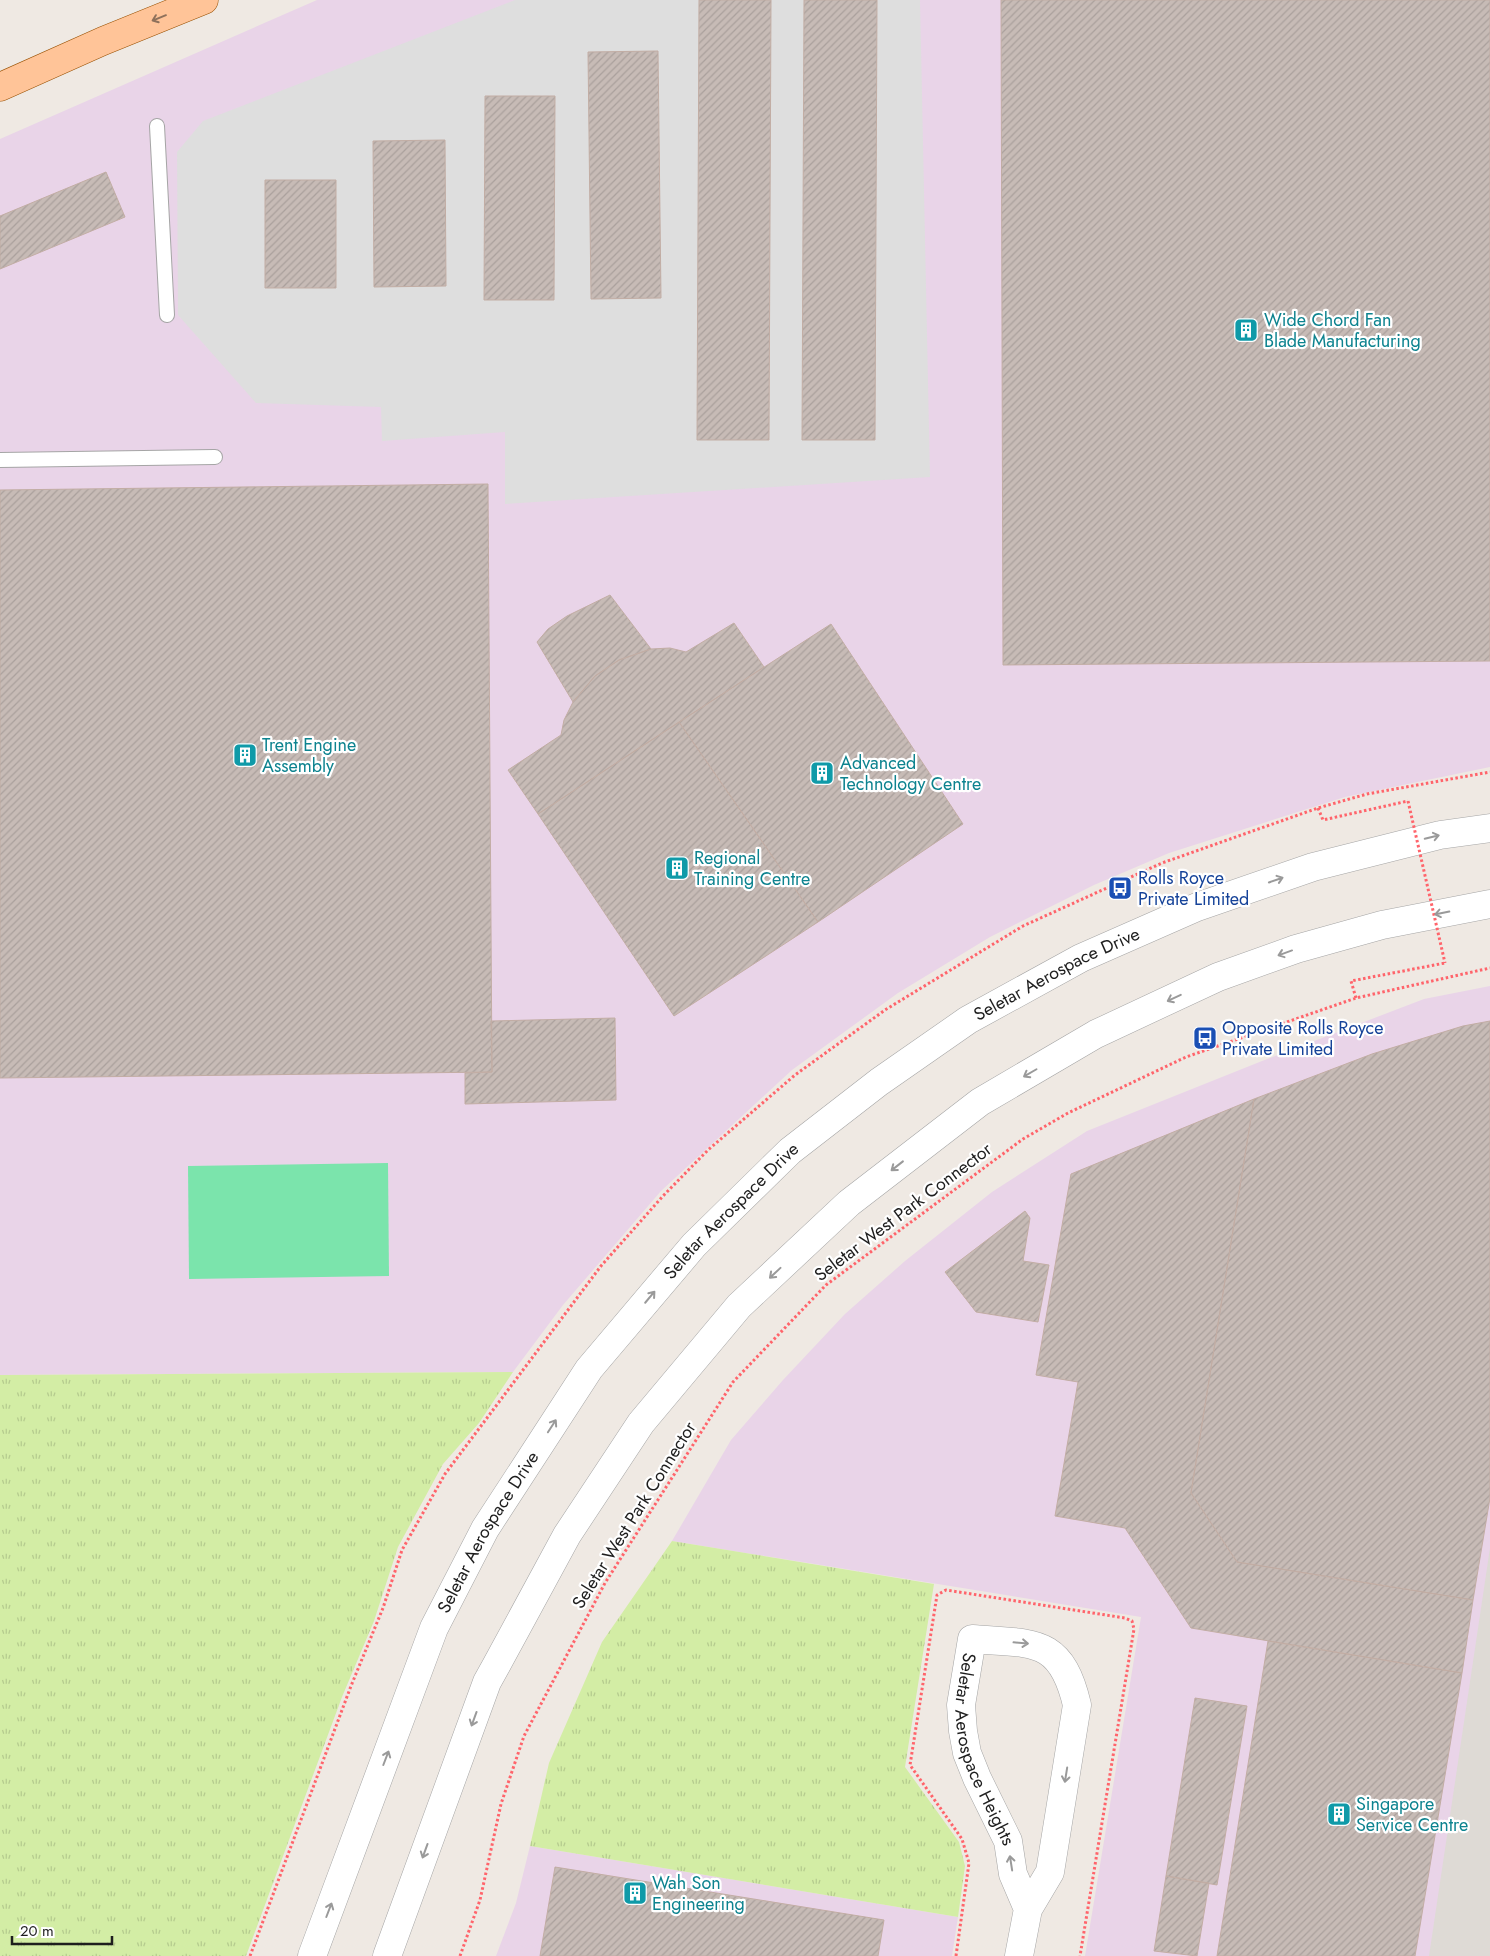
<svg xmlns="http://www.w3.org/2000/svg" width="1490" height="1956" viewBox="0 0 1490 1956" font-family="Jost,sans-serif">
	<style>
		.industrial { fill: #e9d4e8 }
		.airport { fill: #dedad5 }
		.grass { fill: url(#grass-tufts) }
		.pitch { fill: #7be4ac }
		.parking { fill: #dedede }
		.building { fill: url(#building-hatch); stroke: #c2ada4 }
		.lines { fill: none; stroke-linecap: round; stroke-linejoin: round }
		.service-casing { stroke: #a5a5a5; stroke-width: 16 }
		.minor-casing { stroke: #a5a5a5; stroke-width: 29 }
		.tertiary-casing { stroke: #a5a5a5; stroke-width: 29 }
		.primary-casing { stroke: #974f00; stroke-width: 29 }
		.path { stroke: #ff646b; stroke-width: 3; stroke-dasharray: 2.5 2.5; stroke-linecap: butt }
		.service { stroke: #fff; stroke-width: 14 }
		.minor { stroke: #fff; stroke-width: 28 }
		.tertiary { stroke: #fff; stroke-width: 28 }
		.primary { stroke: #ffc498; stroke-width: 28 }
		.path-bridge { stroke: #ff646b; stroke-width: 3; stroke-dasharray: 2.5 2.5; stroke-linecap: butt }
		.oneway { stroke: #8e715b }
		.oneway2 { stroke: #9a9a9a }
		.labels { text-anchor: middle; dominant-baseline: central; stroke-width: 4.5; stroke-linejoin: round; paint-order: stroke }
		.culture-label { font-size: 18px; fill: #0d838f; stroke: #fff; text-anchor: start }
		.transit-label { font-size: 18px; fill: #164399; stroke: #fff; text-anchor: start }
		.street-label { font-size: 18px; fill: #1e1e1e; stroke: #fff }
	</style>
	<defs>
		<pattern id="grass-tufts" width="24" height="20" patternUnits="userSpaceOnUse" patternTransform="scale(1.25)"><rect width="24" height="20" fill="#d3eda5"/><path d="M3 7l-1-3M5 7V3M7 7l1-3M15 17l-1-3M17 17v-4M19 17l1-3" fill="none" stroke="#b5cb8e"/></pattern>
		<pattern id="building-hatch" width="6" height="6" patternUnits="userSpaceOnUse" patternTransform="scale(1.25)"><rect width="6" height="6" fill="#c7bbb6"/><path d="M-1 1l2-2M0 6l6-6M5 7l2-2" fill="none" stroke="#aaa09c"/></pattern>
	</defs>
	<rect width="100%" height="100%" fill="#efe9e3"/>
	<path class="industrial" d="M317 0H1490V767L1345 797 1169 853 1094 885 990 937 898 993 792 1070 661 1191 563 1305 513 1372 0 1375V139Z
		M1490 986V1956H1085L1141 1617 672 1541 731 1440 783 1380 845 1314 905 1261 992 1192 1087 1131 1262 1061 1424 999Z
		M530 1846 958 1917 952 1956H496L516 1903Z"/>
	<path class="airport" d="M1490 1548V1956H1429Z"/>
	<path class="grass" d="M513 1372 479 1423 443 1464 398 1547 374 1621 342 1697 246 1956H0V1375Z
		M672 1541 934 1584 905 1767 959 1842 965 1866 958 1917 530 1846 549 1763 602 1642Z"/>
	<path class="pitch" d="M388 1163 389 1276 189 1279 188 1166Z"/>
	<path class="parking" d="M515 0H920L930 477 505 504V432L382 441 381 407 256 403 178 315 177 152 203 121Z"/>
	<path class="building" d="M699 0H771L769 440H697Z
		M804 0H877L875 440H802Z
		M1001 0H1490V661L1003 665Z
		M658 51 661 298 591 299 588 52Z
		M485 96H555L554 300H484Z
		M445 140 446 286 374 287 373 141Z
		M106 172 125 217 0 269V216Z
		M265 180H336V288H265Z
		M488 484 492 1072 0 1078V490Z
		M610 595 651 649 619 660 595 676 573 702 537 642 548 629 567 616Z
		M734 623 764 667 538 814 508 770 561 735 564 720 573 702 595 676 619 660 651 649 670 648 686 652Z
		M831 624 963 824 818 922 679 722Z
		M679 722 818 922 674 1016 538 814Z
		M615 1018 616 1100 465 1104V1073L492 1072 491 1021Z
		M1490 1021V1498L1473 1600 1237 1562 1191 1493 1254 1099 1372 1054 1463 1026Z
		M1254 1099 1191 1493 1237 1562 1473 1600 1462 1673 1191 1628 1125 1528 1055 1516 1078 1382 1036 1375 1071 1174Z
		M1025 1211 1030 1218 1023 1261 1049 1265 1038 1322 976 1312 945 1272Z
		M1268 1641 1462 1673 1415 1956H1217Z
		M1195 1698 1247 1706 1217 1885 1166 1876Z
		M555 1867 884 1920 878 1956H540Z
		M1166 1876 1209 1883 1197 1956 1154 1951Z"/>
	<g class="lines">
		<g class="service-casing">
			<path id="service" d="M157 126 167 315
				M0 460 215 457"/>
		</g>
		<g class="minor-casing">
			<g id="minor">
				<path id="s1" d="M1019 1956 1028 1909 1050 1872 1077 1705C1061 1636 1032 1644 972 1639L961 1705 963 1731 967 1753 977 1778 1008 1841 1013 1874 1028 1909"/>
			</g>
		</g>
		<g class="tertiary-casing">
			<g id="tertiary">
				<path id="s2" d="M312 1956 434 1628 485 1529 589 1369 694 1245 790 1151 879 1082 968 1020 1081 958 1197 907 1313 867 1440 835 1490 828"/>
				<path d="M387 1956 487 1682 497 1664 567 1535 641 1423 739 1306 849 1203 980 1102 1096 1034 1218 977 1296 949 1382 925 1490 904"/>
			</g>
		</g>
		<g class="primary-casing">
			<path id="primary" d="M0 87 103 41 204 0"/>
		</g>
		<path class="path" d="M1318 808 1323 820 1408 801
			M1356 998 1351 981 1445 963
			M250 1956 351 1686 383 1608 402 1550 445 1474 601 1266 663 1196 708 1150 795 1075 885 1010 1023 926 1162 863 1318 808 1367 794 1490 772
			M460 1956 480 1900 501 1804 524 1736 605 1583 733 1382 826 1285 1023 1139 1068 1113 1186 1057 1356 998 1490 968
			M956 1956 969 1863 962 1839 910 1765 937 1595 946 1590 1125 1618 1132 1621 1134 1629 1080 1956"/>
		<use href="#service" class="service"/>
		<use href="#minor" class="minor"/>
		<use href="#tertiary" class="tertiary"/>
		<use href="#primary" class="primary"/>
		<path class="path-bridge" d="M1408 801 1445 963"/>
	</g>
	<defs><path id="oneway-shaft" d="M-6 0H5M1.5-3L5.5 0L1.5 3" fill="none" stroke-width="1.6" stroke-linecap="round" stroke-linejoin="round" transform="scale(1.25)"/></defs>
	<use class="oneway" href="#oneway-shaft" transform="translate(159 18) rotate(158)"/>
	<g class="oneway2">
		<use href="#oneway-shaft" transform="translate(1432 837) rotate(-14)"/>
		<use href="#oneway-shaft" transform="translate(1276 880) rotate(-19)"/>
		<use href="#oneway-shaft" transform="translate(1442 913) rotate(169)"/>
		<use href="#oneway-shaft" transform="translate(1285 953) rotate(160)"/>
		<use href="#oneway-shaft" transform="translate(1174 998) rotate(155)"/>
		<use href="#oneway-shaft" transform="translate(1030 1073) rotate(150)"/>
		<use href="#oneway-shaft" transform="translate(897 1166) rotate(142)"/>
		<use href="#oneway-shaft" transform="translate(775 1273) rotate(137)"/>
		<use href="#oneway-shaft" transform="translate(650 1297) rotate(-50)"/>
		<use href="#oneway-shaft" transform="translate(552 1426) rotate(-57)"/>
		<use href="#oneway-shaft" transform="translate(1021 1643) rotate(5)"/>
		<use href="#oneway-shaft" transform="translate(474 1719) rotate(110)"/>
		<use href="#oneway-shaft" transform="translate(386 1758) rotate(-69)"/>
		<use href="#oneway-shaft" transform="translate(1066 1775) rotate(99)"/>
		<use href="#oneway-shaft" transform="translate(425 1851) rotate(110)"/>
		<use href="#oneway-shaft" transform="translate(1011 1863) rotate(-99)"/>
		<use href="#oneway-shaft" transform="translate(329 1910) rotate(-69)"/>
	</g>
	<defs>
		<g id="building-square" transform="scale(1.25)"><rect x="-9" y="-9" width="18" height="18" rx="4" fill="#0f9aa8" stroke="#fff"/><path d="M-4-6H4V6H1V3H-1V6H-4ZM-2.5-4.3h1.7v1.8h-1.7ZM.8-4.3h1.7v1.8H.8ZM-2.5-1h1.7V.8h-1.7ZM.8-1h1.7V.8H.8Z" fill="#fff"/></g>
		<g id="bus-square" transform="scale(1.25)"><rect x="-9" y="-9" width="18" height="18" rx="4" fill="#1a4fb4" stroke="#fff"/><path d="M-5-6H5V4H4V6H2V4H-2V6H-4V4H-5ZM-3.5-4V0h7V-4ZM-3.5 1.2v1.5H-2V1.2ZM2 1.2v1.5H3.5V1.2Z" fill="#fff"/></g>
	</defs>
	<g fill-rule="evenodd">
		<use href="#building-square" x="1246" y="330"/>
		<use href="#building-square" x="245" y="755"/>
		<use href="#building-square" x="822" y="773"/>
		<use href="#building-square" x="677" y="868"/>
		<use href="#bus-square" x="1120" y="888"/>
		<use href="#bus-square" x="1205" y="1038"/>
		<use href="#building-square" x="1339" y="1814"/>
		<use href="#building-square" x="635" y="1893"/>
	</g>
	<g class="labels">
		<g class="culture-label">
			<text x="1264" y="320">Wide Chord Fan<tspan x="1264" dy="21">Blade Manufacturing</tspan></text>
			<text x="262" y="745">Trent Engine<tspan x="262" dy="21">Assembly</tspan></text>
			<text x="840" y="763">Advanced<tspan x="840" dy="21">Technology Centre</tspan></text>
			<text x="694" y="858">Regional<tspan x="694" dy="21">Training Centre</tspan></text>
			<text x="1356" y="1804">Singapore<tspan x="1356" dy="21">Service Centre</tspan></text>
			<text x="652" y="1883">Wah Son<tspan x="652" dy="21">Engineering</tspan></text>
		</g>
		<g class="transit-label">
			<text x="1138" y="878">Rolls Royce<tspan x="1138" dy="21">Private Limited</tspan></text>
			<text x="1222" y="1028">Opposite Rolls Royce<tspan x="1222" dy="21">Private Limited</tspan></text>
		</g>
		<g class="street-label">
			<text stroke="none"><textPath href="#s2" startOffset="1270">Seletar Aerospace Drive</textPath></text>
			<text stroke="none"><textPath href="#s2" startOffset="865">Seletar Aerospace Drive</textPath></text>
			<text transform="translate(903 1212) rotate(-37)">Seletar West Park Connector</text>
			<text transform="translate(634 1515) rotate(-58)">Seletar West Park Connector</text>
			<text stroke="none"><textPath href="#s2" startOffset="460">Seletar Aerospace Drive</textPath></text>
			<text stroke="none"><textPath href="#s1" startOffset="515">Seletar Aerospace Heights</textPath></text>
		</g>
	</g>
	<path d="M12 1936v8h100v-8" fill="none" stroke="#1e1e1e" stroke-width="2.5"/>
	<text x="20" y="1936" font-size="15" fill="#1e1e1e" stroke="#ffffff" stroke-width="4" paint-order="stroke">20 m</text>
</svg>
